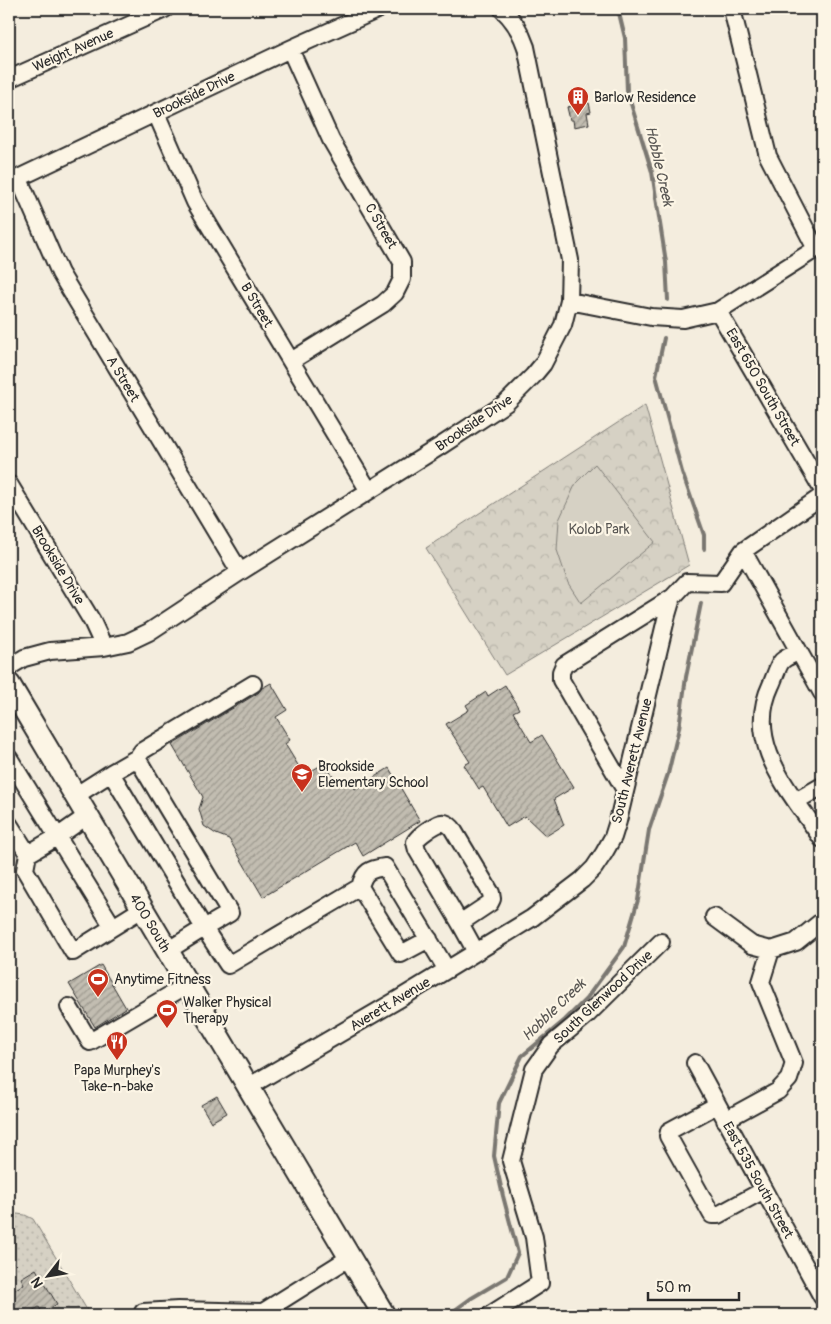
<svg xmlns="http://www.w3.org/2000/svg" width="831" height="1324" viewBox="0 0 831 1324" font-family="Pangolin,sans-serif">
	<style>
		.grass { fill: url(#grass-dots); stroke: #807e78 }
		.park { fill: url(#park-crowns); stroke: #807e78 }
		.pitch { fill: #d6d1c4; stroke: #807e78 }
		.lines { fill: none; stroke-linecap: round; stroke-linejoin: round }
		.stream { stroke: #7a7771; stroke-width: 4 }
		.building { fill: url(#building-hatch); stroke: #2b2b2b }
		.minor-casing { stroke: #2b2b2b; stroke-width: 20 }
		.major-casing { stroke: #2b2b2b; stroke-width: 25 }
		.minor { stroke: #fcf5e5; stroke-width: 16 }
		.major { stroke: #fcf5e5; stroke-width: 21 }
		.labels { text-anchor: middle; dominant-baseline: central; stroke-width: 4.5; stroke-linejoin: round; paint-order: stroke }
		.street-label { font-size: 14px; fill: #2b2b2b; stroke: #fcf5e5 }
		.poi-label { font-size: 14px; fill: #2b2b2b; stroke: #fcf5e5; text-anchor: start }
		.park-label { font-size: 14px; fill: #565451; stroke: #fcf5e5 }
		.water-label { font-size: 15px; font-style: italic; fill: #595754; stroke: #fcf5e5 }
	</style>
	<defs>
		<pattern id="grass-dots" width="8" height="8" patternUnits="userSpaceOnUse" patternTransform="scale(1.25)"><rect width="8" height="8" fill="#d6d1c4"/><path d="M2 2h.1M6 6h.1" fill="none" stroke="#b8b4a9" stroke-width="1.8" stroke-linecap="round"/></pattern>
		<pattern id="park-crowns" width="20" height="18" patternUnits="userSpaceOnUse" patternTransform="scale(1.25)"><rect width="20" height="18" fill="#d6d1c4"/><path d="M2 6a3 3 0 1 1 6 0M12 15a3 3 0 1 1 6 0" fill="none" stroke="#b8b4a9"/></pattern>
		<pattern id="building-hatch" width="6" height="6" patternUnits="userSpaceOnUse" patternTransform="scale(1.25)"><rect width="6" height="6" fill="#c2bdb1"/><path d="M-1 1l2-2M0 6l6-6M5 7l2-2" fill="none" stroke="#9e9a90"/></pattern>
	</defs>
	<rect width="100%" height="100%" fill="#f4edde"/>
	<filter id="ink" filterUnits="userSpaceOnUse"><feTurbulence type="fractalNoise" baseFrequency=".02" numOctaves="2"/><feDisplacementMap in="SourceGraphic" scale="10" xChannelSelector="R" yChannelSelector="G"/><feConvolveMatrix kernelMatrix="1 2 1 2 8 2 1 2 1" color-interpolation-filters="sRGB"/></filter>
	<g filter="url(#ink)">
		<path class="grass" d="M17 1214 25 1215 33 1219 90 1315H9V1217Z"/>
		<path class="park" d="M645 405 689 565 505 675 426 548Z"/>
		<path class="pitch" d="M595 464 655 542 581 603 568 583 557 550 559 520 576 483Z"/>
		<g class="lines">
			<path class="stream" d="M618 9 625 38 627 91 652 172 666 262 668 300
				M664 338 656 376 682 472 704 535V549
				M448 1315 470 1299 507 1277 518 1253 503 1196 494 1156 499 1103 522 1056 565 1020 586 999 624 947 638 900 649 830 668 774 679 728 686 677 701 603"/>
		</g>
		<path class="building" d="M589 103 591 112 587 113 589 124 574 127 573 120H570L567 107Z
			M271 683 287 710 276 717 290 740 285 744 304 775 325 763 337 784 348 777 355 789 389 768 420 821 363 856 355 842 263 897 229 839 216 834 204 826 199 809 203 797 172 745 258 693 262 688Z
			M505 685 519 709 513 712 531 742 542 735 574 787 554 799 564 825 546 836 525 816 507 827 483 787 479 789 464 765 470 762 446 724 469 710 466 705 486 692 488 696Z
			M101 965 126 1008 95 1027 69 984Z
			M217 1096 227 1113 211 1122 201 1105Z
			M36 1269 57 1304 42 1313 39 1307 25 1315H9V1293L24 1284 21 1278Z"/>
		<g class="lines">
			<g class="minor-casing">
				<path id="minor" d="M732 9 768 156 816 249
					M290 49 331 140 402 262V279L395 293 383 304 291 361
					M9 79 165 9
					M156 113 195 202 369 491
					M19 179 60 273 240 572
					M10 182 290 49 379 9
					M569 301 651 317 683 319 718 311 822 245
					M718 311 822 489
					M9 484 92 621 104 647
					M743 551 822 693
					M799 652C794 654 786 657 782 661 778 665 774 679 771 685 743 744 792 793 822 839
					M9 667 24 658 50 651 104 647 128 642 149 632 240 572 442 445 506 403 533 376 543 364 563 325 569 301 570 260 526 47C521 32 514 20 502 9
					M9 758 113 927
					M111 773 137 758 142 751 253 684
					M625 790 561 680V672L564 665 673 597
					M75 796 111 773 204 928 230 913 137 758
					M796 801 822 786
					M9 824 28 854 25 870 73 952 142 909
					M28 854 57 837 87 816
					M714 917 752 945 771 950 796 942 822 921
					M460 923 490 903 492 899 491 893 452 828C449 825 446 822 441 823 434 825 418 836 415 842L417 850 460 923 476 952
					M429 939 401 954 360 887C364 871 370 869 385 867L447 970
					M167 951 204 928 228 965 360 887
					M69 1007 90 1042 187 985
					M695 1063 822 1297
					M248 1087 399 999 532 918 582 880 594 868 604 853 613 837 618 821 667 615 672 598 687 582 721 583 743 551 822 496
					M717 1105 669 1131 668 1136 712 1215H718L764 1190
					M725 1120 778 1091 789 1079 794 1063 761 982 771 950
					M143 1312 178 1310 263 1312
					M261 1315 263 1312 349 1258
					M490 1315 540 1283 534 1237 511 1161 534 1069 551 1045 588 1014 661 942"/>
			</g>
			<g class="major-casing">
				<path id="major" d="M9 684 384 1315"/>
			</g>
			<use href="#minor" class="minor"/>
			<use href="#major" class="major"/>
		</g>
	</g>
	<defs>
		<g id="building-pin" transform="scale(1.125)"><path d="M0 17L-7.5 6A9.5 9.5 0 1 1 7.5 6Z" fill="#c8321e" stroke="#fcf5e5"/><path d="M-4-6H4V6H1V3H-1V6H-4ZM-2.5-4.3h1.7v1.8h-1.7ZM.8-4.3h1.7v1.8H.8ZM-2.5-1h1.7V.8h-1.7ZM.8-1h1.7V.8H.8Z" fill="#fff"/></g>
		<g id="school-pin" transform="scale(1.125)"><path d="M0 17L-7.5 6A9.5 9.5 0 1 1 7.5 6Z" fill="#c8321e" stroke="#fcf5e5"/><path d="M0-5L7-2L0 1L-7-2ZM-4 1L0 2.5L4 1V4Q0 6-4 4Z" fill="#fff"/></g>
		<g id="stadium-pin" transform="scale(1.125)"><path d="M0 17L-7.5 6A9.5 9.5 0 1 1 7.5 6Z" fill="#c8321e" stroke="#fcf5e5"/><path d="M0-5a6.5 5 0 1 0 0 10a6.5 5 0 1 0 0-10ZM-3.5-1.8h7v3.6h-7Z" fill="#fff"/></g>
		<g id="restaurant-pin" transform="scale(1.125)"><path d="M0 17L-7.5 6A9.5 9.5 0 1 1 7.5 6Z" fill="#c8321e" stroke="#fcf5e5"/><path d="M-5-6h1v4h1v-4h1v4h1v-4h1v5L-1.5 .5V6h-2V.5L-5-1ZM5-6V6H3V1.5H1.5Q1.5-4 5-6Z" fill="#fff"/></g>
	</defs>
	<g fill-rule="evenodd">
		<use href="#building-pin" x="578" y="97"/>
		<use href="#school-pin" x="302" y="774"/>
		<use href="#stadium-pin" x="98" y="979"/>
		<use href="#stadium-pin" x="167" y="1010"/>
		<use href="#restaurant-pin" x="117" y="1042"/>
	</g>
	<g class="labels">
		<g class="street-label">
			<text transform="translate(73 50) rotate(-24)">Weight Avenue</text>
			<text transform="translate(194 95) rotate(-26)">Brookside Drive</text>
			<text transform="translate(381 226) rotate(60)">C Street</text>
			<text transform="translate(257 305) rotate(59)">B Street</text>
			<text transform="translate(123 379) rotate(59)">A Street</text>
			<text transform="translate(763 387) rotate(60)">East 650 South Street</text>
			<text transform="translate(474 423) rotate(-34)">Brookside Drive</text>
			<text transform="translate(58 565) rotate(59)">Brookside Drive</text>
			<text transform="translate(632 761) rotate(-76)">South Averett Avenue</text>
			<text transform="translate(150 923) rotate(59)">400 South</text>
			<text transform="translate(603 997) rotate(-43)">South Glenwood Drive</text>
			<text transform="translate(390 1004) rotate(-31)">Averett Avenue</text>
			<text transform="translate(758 1180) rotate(61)">East 535 South Street</text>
		</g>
		<g class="poi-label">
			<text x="594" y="97">Barlow Residence</text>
			<text x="318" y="766">Brookside<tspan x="318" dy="16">Elementary School</tspan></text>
			<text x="114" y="979">Anytime Fitness</text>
			<text x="183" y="1002">Walker Physical<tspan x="183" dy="16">Therapy</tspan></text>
			<text x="117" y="1070" text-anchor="middle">Papa Murphey's<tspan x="117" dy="16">Take-n-bake</tspan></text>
		</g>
		<g class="park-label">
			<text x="599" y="529">Kolob Park</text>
		</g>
		<g class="water-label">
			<text transform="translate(659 166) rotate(77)">Hobble Creek</text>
			<text transform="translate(554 1010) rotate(-44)">Hobble Creek</text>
		</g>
	</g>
	<rect width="831" height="1324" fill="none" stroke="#fcf5e5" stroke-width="30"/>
	<rect x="15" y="15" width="801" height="1294" fill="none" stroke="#2b2b2b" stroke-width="2" filter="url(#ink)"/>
	<g transform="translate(48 1276) rotate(239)" stroke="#fcf5e5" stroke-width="4" paint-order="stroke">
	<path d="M0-4L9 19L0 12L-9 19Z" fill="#2b2b2b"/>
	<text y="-8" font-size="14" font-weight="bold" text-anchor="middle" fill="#2b2b2b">N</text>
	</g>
	<path d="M648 1292v8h91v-8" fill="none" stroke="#2b2b2b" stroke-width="2.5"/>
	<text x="656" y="1292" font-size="15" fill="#2b2b2b" stroke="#fcf5e5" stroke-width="4" paint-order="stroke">50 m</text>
</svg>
